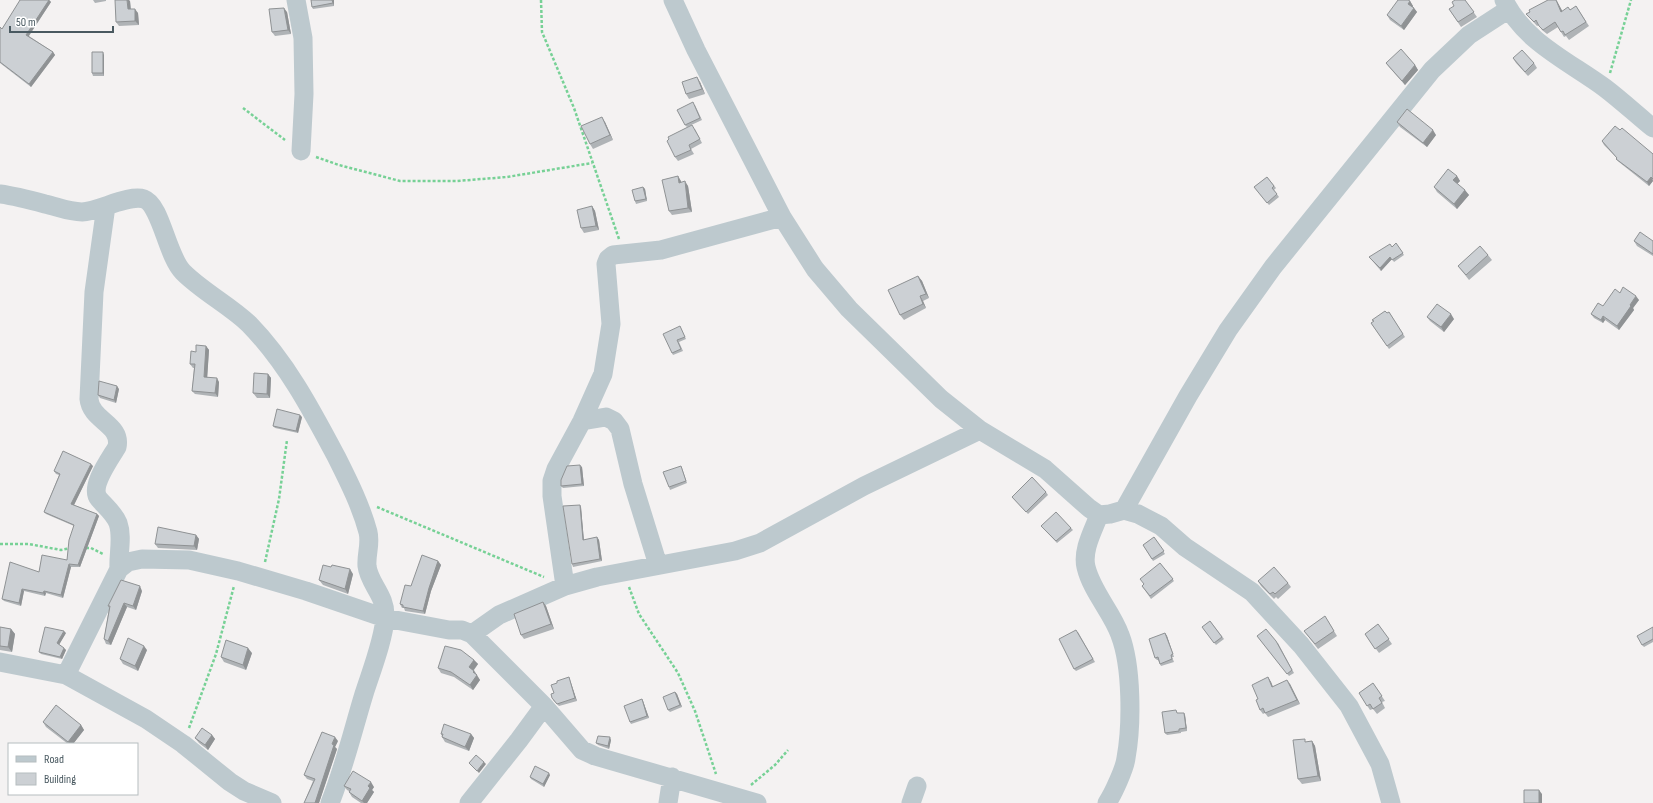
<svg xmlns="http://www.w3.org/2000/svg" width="1653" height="803" viewBox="0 0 1653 803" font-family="'Sofia Sans Condensed',sans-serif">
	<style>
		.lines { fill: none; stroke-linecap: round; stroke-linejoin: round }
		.path { stroke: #77d196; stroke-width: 2.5; stroke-dasharray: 3 2; stroke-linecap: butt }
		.minor { stroke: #bdc9ce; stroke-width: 19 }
		.wall { fill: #afb3b6 }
		.shaded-wall { fill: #8f9294 }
		.building { fill: #ccd0d4; stroke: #8f9294 }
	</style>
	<rect width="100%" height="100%" fill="#f4f2f2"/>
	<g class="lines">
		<path class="path" d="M541 0 542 32 574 108 619 239
			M1610 73 1631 0
			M243 108 285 140
			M316 157 339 165 400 181H457L507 177 592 163
			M377 507 544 577
			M0 544H29L61 550 71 548
			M86 548H91L103 554
			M265 562 279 499 287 440
			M629 587 639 614 678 673 695 711 716 774
			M189 728 216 654 234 586
			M751 785 775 765 788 750"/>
		<path class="minor" d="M296 0 303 38 304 94 301 151
			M673 0 696 50 782 217 815 269 849 309 941 399 980 430 1045 469 1089 508 1099 515 1110 514 1124 510 1138 514 1161 526 1185 547 1252 592 1301 645 1349 706 1380 764 1391 803
			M1504 0C1524 42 1570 62 1605 88 1622 101 1637 115 1653 128
			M0 194C15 196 30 200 45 204 58 207 69 212 82 212 99 211 129 194 144 199 161 205 167 256 183 272 203 292 229 305 249 324 287 363 312 411 337 458 349 482 361 506 368 532 371 544 366 554 367 566 369 584 386 595 385 617 384 639 371 672 364 694 353 730 344 768 330 803
			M106 206 94 292 89 399C91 421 122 424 117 447 110 459 89 487 99 499 105 506 114 513 118 523 123 537 118 554 119 569
			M582 421 606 417 614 421 620 429 633 484 658 565
			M1124 510 1188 396 1228 330 1273 267 1432 70 1469 35 1509 9
			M1099 515C1093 531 1082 550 1086 567 1092 592 1112 612 1120 635 1132 666 1132 725 1126 758 1125 768 1113 794 1107 803
			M565 586 552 496V481L556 469 582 421 603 374 611 324 606 264 608 259 613 255 661 250 782 217
			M472 634 499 615 565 586 597 577 735 551 760 543 864 486 980 430
			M0 662 66 675 146 719 183 744 230 782 244 791 272 803
			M66 675 119 569 128 562 142 559 189 560 238 571 306 591 385 618 449 630H462L472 634 544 706 582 750 595 756 757 803
			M469 803 519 740 544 706
			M668 803 672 777
			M911 803 917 786"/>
	</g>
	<path class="wall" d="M19 0H49L51 2 29 36 53 52 55 55 31 87 0 63V27L2 29 20 1Z
		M93 0H106V1L95 3Z
		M311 0H334V6L313 9 312 7Z
		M1465 0 1477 17 1461 27 1449 9Z
		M1548 0H1556L1562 11 1570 10 1576 6 1589 26 1569 40 1566 36 1564 37 1558 27 1547 34 1542 30 1539 25 1537 26 1530 18 1526 14Z
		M130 1 131 9 138 13 139 25 119 26 116 22Z
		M1410 1 1413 6V7L1417 12 1404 30 1390 20 1387 15Z
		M287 12 291 34 275 36 272 32Z
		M104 55V76H93L92 73Z
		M1513 58 1534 63 1537 68 1528 76 1516 63Z
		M1386 63 1415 65 1418 70 1405 85 1389 67Z
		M700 82 705 94 689 99 686 94Z
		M695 105 702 120 687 127 685 125Z
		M605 122 613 140 593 149 590 144Z
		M1397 122 1436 135 1427 147 1400 127Z
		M695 129 702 143 691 149 694 154 678 161 675 157Z
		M1620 130 1653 154V181L1649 186 1619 162 1616 159 1617 158 1604 145 1602 141Z
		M678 176 681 182 688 186 692 212 672 215 669 211Z
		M1457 176 1460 181 1457 184 1469 195 1457 209 1437 192 1434 187Z
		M1267 177 1276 188 1274 190 1279 197 1269 205 1254 187Z
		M643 187 645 189 647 201 636 204 635 201Z
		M592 206 595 211 599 230 584 233 581 228Z
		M1634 241H1653V256L1637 246Z
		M1396 243 1404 255 1394 262 1392 259 1381 271 1369 257 1392 247Z
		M1488 255 1492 260 1469 280 1458 266Z
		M918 276 922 281 929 298 923 301 926 308 904 320 900 315Z
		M1620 293 1639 300 1633 308 1634 310 1619 330 1605 320 1603 323 1594 318 1591 314 1603 306Z
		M1389 312 1405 337 1389 349 1371 323Z
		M1427 317 1454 319 1444 332 1430 321Z
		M680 326 686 339 679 342 683 351 673 355 672 353Z
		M206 346 209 350 207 377 219 382 218 397 195 394 192 391 194 368H193L190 364 196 352Z
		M268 374 271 378 270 398H257L253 393Z
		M119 389 116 403 100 398 98 395Z
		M302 417 298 433 275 428 273 426Z
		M93 466 74 505 97 514 99 516 80 567H71L63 598 46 593 45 596 24 591 21 606 4 601 2 599 39 572 67 560 74 526 46 514 44 512 59 475 56 474 54 471Z
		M582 467 584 486 563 488 561 486Z
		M682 468 687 483 670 490 669 487Z
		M1046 492 1048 495 1028 514 1012 497Z
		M580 505 581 507 584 540 597 537 599 540 602 561 573 567 572 564Z
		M1041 526 1071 528 1073 530 1057 543Z
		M196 535 199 539 197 550 158 548 155 544Z
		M1154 537 1165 554 1153 561 1143 545Z
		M438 561 441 565 431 591 425 614 405 611 404 608H402L400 604 411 586Z
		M1160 563 1174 581 1151 599 1142 586 1144 584Z
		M353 574 348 594 323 585 319 580Z
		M1258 581 1288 583 1291 587 1278 599 1276 597 1274 599 1261 586Z
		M142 591 136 610 127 607 111 645 106 644 104 639 109 608 108 606Z
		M543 602 546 606 554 629 524 639 521 635Z
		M1210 621 1224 639 1216 645 1202 627Z
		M1328 621 1337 636 1318 649 1304 631Z
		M1378 624 1392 644 1379 653 1365 634Z
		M0 627 11 629 15 634 12 652 0 650Z
		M1653 627V642L1644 647 1642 645Z
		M1078 632 1095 662 1076 671 1074 669Z
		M66 633 59 644 66 650 62 659 41 654 39 652Z
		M1165 633 1167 636 1174 657H1172L1174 662 1161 666 1158 660H1157L1155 658Z
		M1257 636 1278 643 1294 673 1289 676Z
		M147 650 138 671 123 664 120 659Z
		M252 653 246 670 224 662 221 657Z
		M474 660 478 664 474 670 480 680 473 690 454 677 441 673 438 668Z
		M569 677 577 701 559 706 553 700 554 693 557 683Z
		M1268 677 1271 682 1273 687 1290 684 1300 704 1268 717 1265 713 1263 714 1260 710 1258 699Z
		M1373 683 1385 701 1382 702 1385 708 1377 714 1373 709 1370 710 1359 693Z
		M675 692 677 694 682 707 670 712 668 710Z
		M642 699 643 701 649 718 631 724 630 722Z
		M1178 713H1184L1185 715 1187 731 1181 732V733L1167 735 1165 733Z
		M43 722 81 725 84 730 73 744H68L46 727Z
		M441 734H471L474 738 469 751 445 742 442 737V736Z
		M212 735 215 739 208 750 199 743 195 738Z
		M611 740 609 749 598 745 596 743Z
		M338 741 335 747 337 749 319 803H304L313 781 307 779 304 775Z
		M1312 741 1315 746 1321 781 1302 784 1298 779 1307 742Z
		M550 775 544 787 531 779 530 777Z
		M344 786 374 787 372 790 374 792 367 803H361L352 797 349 792V791L347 790Z"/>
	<path class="shaded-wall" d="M49 0 51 2 28 37 26 35Z
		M127 0H129L130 1 131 14 128 9Z
		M332 0H334V6Z
		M1556 0 1557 1 1565 16 1561 12Z
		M1410 1 1413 6 1412 9 1408 4Z
		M284 8 287 12 291 34 288 30Z
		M1414 8 1417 12 1404 30 1401 26Z
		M135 9 138 13 139 25 135 21Z
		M53 52 55 55 31 87 29 84Z
		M103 52 104 55V76L103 73Z
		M1415 65 1418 70 1405 85 1402 81Z
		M697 77 700 82 705 94 702 89Z
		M602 117 605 122 613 140 610 135Z
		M1433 130 1436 135 1427 147 1423 143Z
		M678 176 681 181 683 188 679 183Z
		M1457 176 1460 181 1456 185 1453 180Z
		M1651 177 1653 181 1649 186 1647 182Z
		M685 181 688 186 692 212 688 208Z
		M643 187 645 189 647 201 646 199Z
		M1465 190 1469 195 1457 209 1454 204Z
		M592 206 595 211 599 230 596 226Z
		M1390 257 1392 259 1381 271 1380 268Z
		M918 276 922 281 929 298 926 294Z
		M920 296 923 301 926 308 923 304Z
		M1636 296 1639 300 1633 308 1634 310 1619 330 1617 326Z
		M1451 314 1454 319 1444 332 1441 327Z
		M1603 316 1605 320 1603 323 1601 320Z
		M206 346 209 350 207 381 204 377Z
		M268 374 271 378 270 398 267 394Z
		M217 378 219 382 218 397 215 393Z
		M117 386 119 389 116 403 114 400Z
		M300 415 302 417 298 433 296 431Z
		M91 464 93 466 73 507 71 504Z
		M580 465 582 467 584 486 582 484Z
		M580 505 581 507 584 542 583 540Z
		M97 514 99 516 80 567 78 565Z
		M196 535 199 539 197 550 194 546Z
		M597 537 599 540 602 561 600 559Z
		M438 561 441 565 431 591 425 614 423 611 429 588Z
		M69 564 71 567 63 598 61 595Z
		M350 569 353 574 348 594 345 589Z
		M140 586 142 591 136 610 133 606Z
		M22 589 24 591 21 606 19 603Z
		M44 591 46 593 45 596 43 593Z
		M543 602 546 606 554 629 551 624Z
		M124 603 127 607 111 645 108 641Z
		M11 629 15 634 12 652 8 647Z
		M64 631 66 633 59 645 57 643Z
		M1165 633 1167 636 1174 657 1173 654Z
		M144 646 147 650 138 671 135 666Z
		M64 648 66 650 62 659 60 657Z
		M248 648 252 653 246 670 243 665Z
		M474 660 478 664 472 672 469 667Z
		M474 671 480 680 473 690 470 685 473 672Z
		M569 677 577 701 575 698Z
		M1268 677 1271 682 1275 692 1272 687Z
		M1287 680 1290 684 1300 704 1297 700Z
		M675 692 677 694 682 707 680 705Z
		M642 699 643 701 649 718 647 716Z
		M1184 713 1185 715 1187 731 1186 728Z
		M81 725 84 730 73 744H70L68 742Z
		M471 734 474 738 469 751 465 747Z
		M212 735 215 739 208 750 205 745Z
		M335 737 338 741 335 747 337 749 319 803H315L332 744Z
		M610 737 611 740 609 749 608 746Z
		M1312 741 1315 746 1321 781 1318 776Z
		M484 762 486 764 479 773 477 771Z
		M549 773 550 775 544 787 543 784Z
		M371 782 374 787 372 790 374 792 367 803H364L362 801 368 786Z
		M1539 790 1542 794V803H1539Z"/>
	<path class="building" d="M20 0H49L26 35 53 52 29 84 0 62V27L2 29Z
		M115 0H127L128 9H135V21L116 22Z
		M311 0H332L333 3 312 7Z
		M1398 0H1408L1410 1 1408 4 1414 8 1401 26 1387 15Z
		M1455 0H1465L1474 12 1458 22 1449 9 1454 6 1452 2Z
		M1548 0H1556L1561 12 1568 7 1570 10 1576 6 1586 22 1565 35 1563 31 1561 32 1555 22 1543 30 1539 26 1536 20 1534 22 1526 14 1530 12 1529 10Z
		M284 8 288 30 272 32 269 9Z
		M1401 49 1415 65 1402 81 1386 63Z
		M1522 50 1534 63 1525 72 1513 58Z
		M92 52H103V73H92Z
		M697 77 702 89 686 94 682 82Z
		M693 102 700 118 685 125 677 110Z
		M1407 109 1433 130 1423 143 1397 122Z
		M602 117 610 135 590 144 581 126Z
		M692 125 700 139 689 145 691 150 675 157 667 141 669 139 668 137Z
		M1615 126 1620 130 1622 128 1653 154V179L1651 177 1647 182 1616 159 1617 158 1602 141Z
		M1448 169 1457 176 1453 180 1465 190 1454 204 1434 187Z
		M678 176 679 183 685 181 688 208 669 211 662 180Z
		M1267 177 1274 186 1272 188 1277 194 1267 203 1254 187Z
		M643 187 646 199 635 201 632 190Z
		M592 206 596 226 581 228 577 210Z
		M1640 232 1653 241V254L1634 241Z
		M1396 243 1403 253 1392 260 1390 257 1380 268 1369 257 1390 244 1392 247Z
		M1480 246 1488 255 1466 275 1458 266Z
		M918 276 926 294 920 296 923 304 900 315 888 290Z
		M1623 287 1636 296 1630 305 1631 306 1617 326 1603 316 1601 320 1591 314 1598 303 1603 306 1615 289 1620 293Z
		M1437 304 1451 314 1441 327 1427 317Z
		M1385 311 1387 313 1389 312 1403 334 1387 346 1371 323 1374 321 1372 320Z
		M680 326 685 337 677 340 681 349 672 353 663 334Z
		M196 345 206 346 204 377 217 378 215 393 192 391 195 364H190L191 351 196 352Z
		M254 373 268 374 267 394 253 393Z
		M99 381 117 386 114 400 98 395Z
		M277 409 300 415 296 431 273 426Z
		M63 451 91 464 71 504 97 514 78 565 69 564 61 595 44 591 43 593 22 589 19 603 2 599 10 562 39 572 42 555 67 560 69 540 74 525 44 512 60 474 54 471Z
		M580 465 582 484 561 486V480L567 466Z
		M681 466 686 481 669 487 663 472Z
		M1032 477 1046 492 1026 512 1012 497Z
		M580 505 583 540 597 537 600 559 572 564 563 506Z
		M1056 512 1071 528 1056 541 1041 526Z
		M158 527 196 535 194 546 155 544Z
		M1154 537 1164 551 1152 559 1143 545Z
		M422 555 438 561 429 588 423 611 403 607V605L400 604 405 585 411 586Z
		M1160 563 1173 579 1150 596 1142 586 1144 584 1140 579Z
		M323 565 331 567 332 565 350 569 345 589 319 580Z
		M1274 567 1288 583 1275 594 1273 592 1270 594 1258 581Z
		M121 580 140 586 133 606 124 603 108 641 104 639 110 606H108Z
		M543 602 551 624 521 635 514 614Z
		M1325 616 1334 631 1315 644 1304 631Z
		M1210 621 1222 637 1214 643 1202 627Z
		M1378 624 1389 639 1375 649 1365 634Z
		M0 627 11 629 8 647 0 646Z
		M45 627 64 631 57 643 64 648 60 657 39 652Z
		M1653 627V639L1642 645 1637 636Z
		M1266 629 1276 641 1292 670 1287 674 1257 636Z
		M1076 630 1093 659 1074 669 1059 639Z
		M1165 633 1173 654 1171 655 1172 659 1160 664 1158 657 1155 658 1149 639Z
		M128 638 144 646 135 666 120 659Z
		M226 640 248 648 243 665 221 657Z
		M445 646 461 650 474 660 469 667 474 671 473 672 477 675 470 685 451 672 438 668Z
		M569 677 575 698 557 704 552 698 551 694 554 693 551 685 557 683V681Z
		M1268 677 1272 687 1287 680 1297 700 1265 713 1263 708 1260 710 1256 700 1258 699 1252 685Z
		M1373 683 1382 696 1379 698 1382 703 1373 709 1370 704 1367 706 1359 693Z
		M675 692 680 705 668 710 663 697Z
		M642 699 647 716 630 722 624 706Z
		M56 705 81 725 68 742 43 722Z
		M1176 710 1177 713H1184L1186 728 1179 729V731L1165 733 1162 712Z
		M444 724 471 734 465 747 442 737 443 734H441Z
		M202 728 212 735 205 745 195 738Z
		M322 732 335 737 332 744 334 745 315 803H304L315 779 304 775Z
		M598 736 610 737 608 746 596 743Z
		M1305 739V742L1312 741 1318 776 1298 779 1293 740Z
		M476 755 484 762 477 771 469 763Z
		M535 766 549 773 543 784 530 777Z
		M353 771 371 782 368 786 370 788 362 801 349 792 351 789 344 786Z
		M1524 790H1539V803H1524Z"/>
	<rect x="8" y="743" width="130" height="52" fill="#ffffff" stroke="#b6bdbf"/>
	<rect x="16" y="756" width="20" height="6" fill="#bdc9ce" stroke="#b6bdbf"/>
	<text x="44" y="763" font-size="12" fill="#495960">Road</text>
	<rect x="16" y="773" width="20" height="12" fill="#ccd0d4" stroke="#b6bdbf"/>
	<text x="44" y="783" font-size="12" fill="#495960">Building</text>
	<path d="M10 26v6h103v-6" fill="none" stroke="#495960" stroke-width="2"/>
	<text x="16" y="26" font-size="12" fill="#495960" stroke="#ffffff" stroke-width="3" paint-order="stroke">50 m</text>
</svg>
